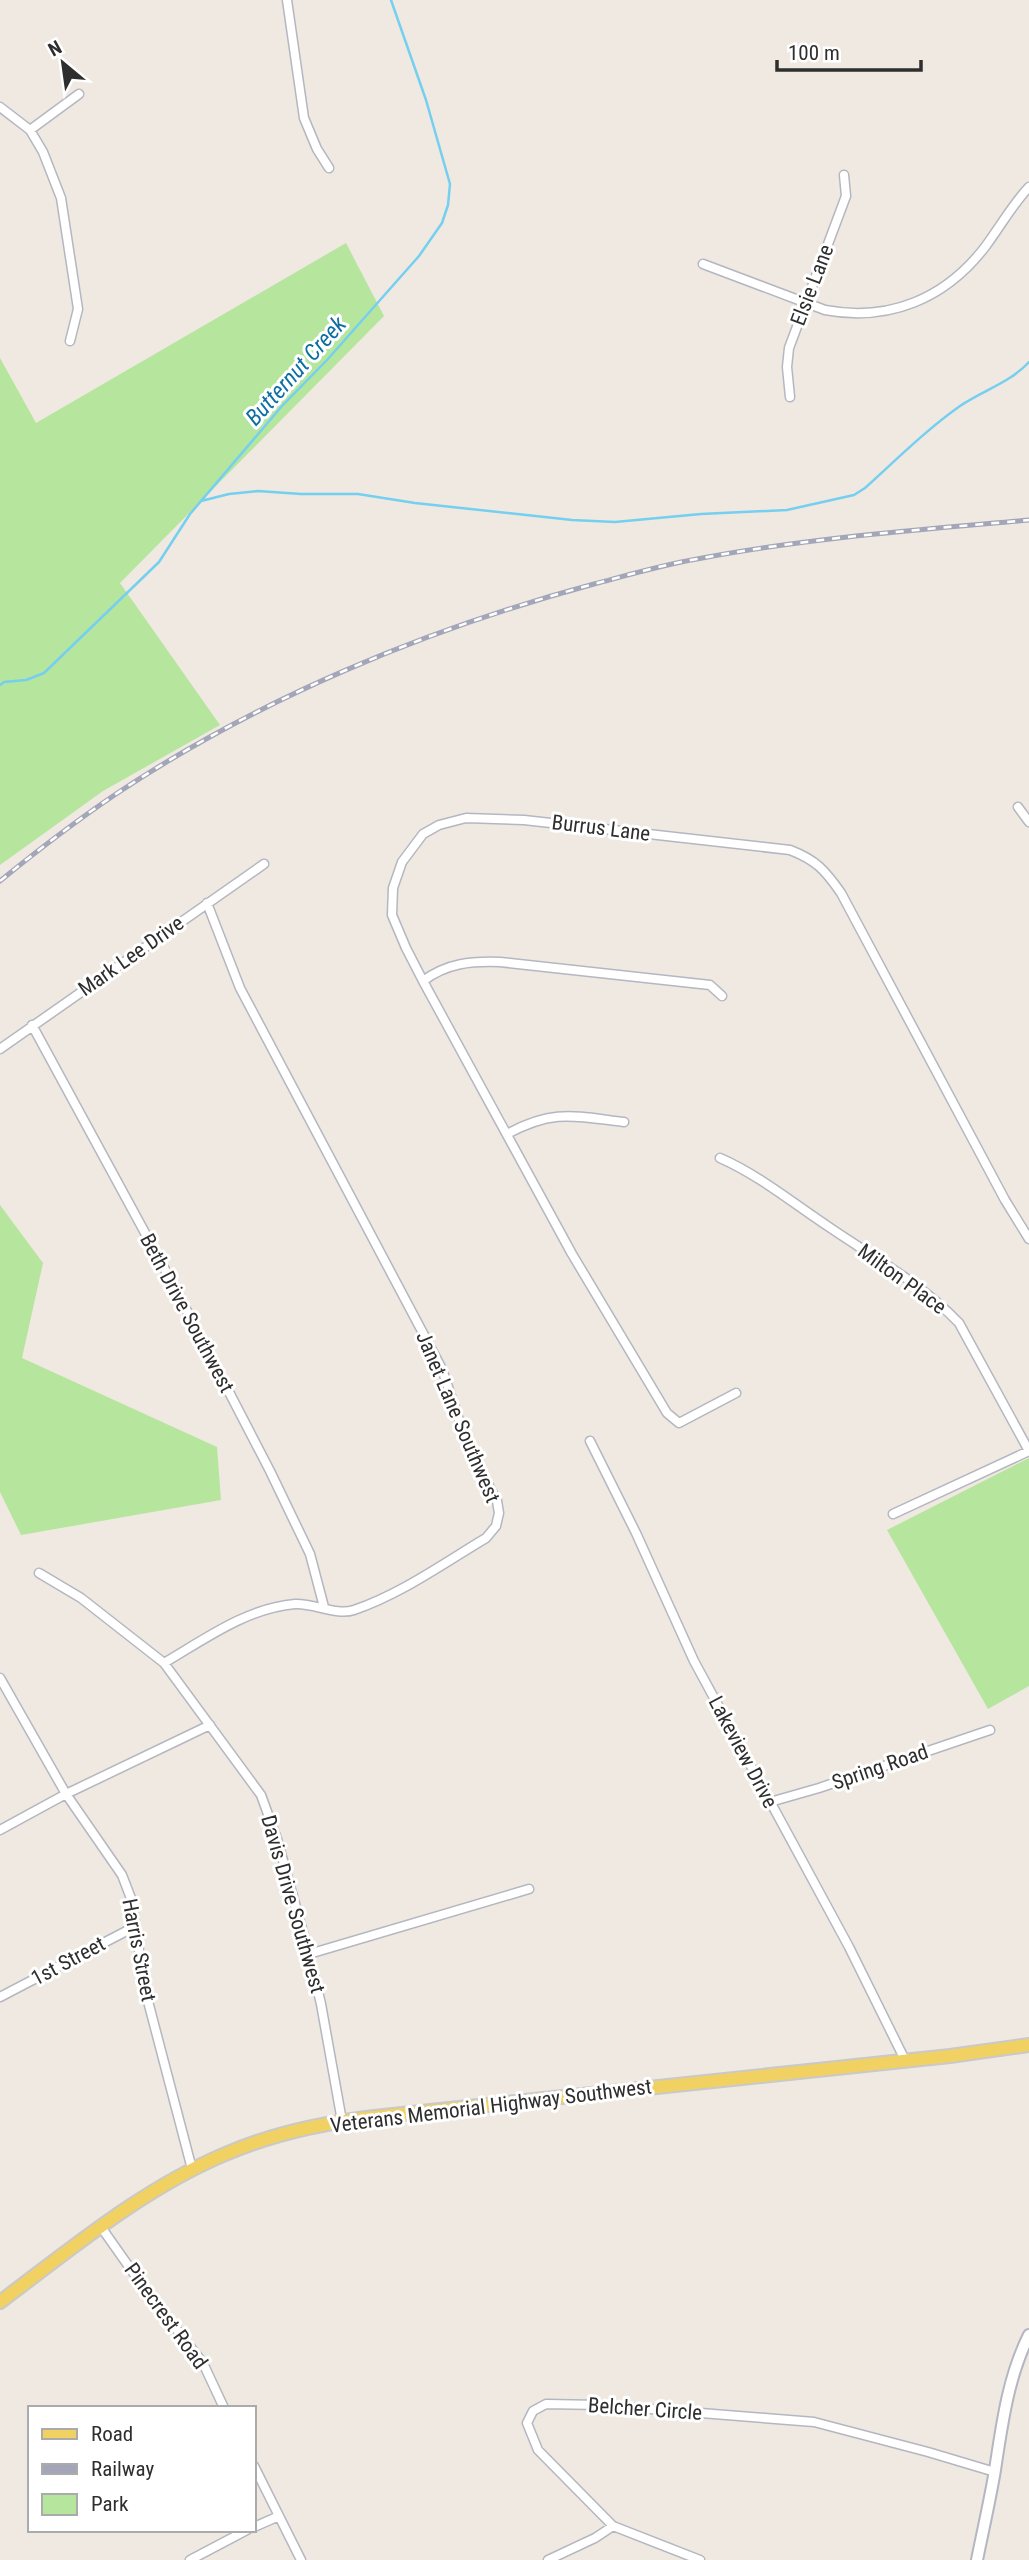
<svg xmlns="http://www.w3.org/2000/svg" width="1029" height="2560" viewBox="0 0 1029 2560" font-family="'Roboto Condensed',sans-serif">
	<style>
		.green { fill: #b6e59e }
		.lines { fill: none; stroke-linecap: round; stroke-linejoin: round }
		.stream { stroke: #75cff0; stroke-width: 2.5 }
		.street-casing { stroke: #b4b7c1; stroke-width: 11 }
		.secondary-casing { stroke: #b4b7c1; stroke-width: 14 }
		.primary-casing { stroke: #c9c9c9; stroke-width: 16 }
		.street { stroke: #fff; stroke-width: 8 }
		.secondary { stroke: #fff; stroke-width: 10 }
		.primary { stroke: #f2d163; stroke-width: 12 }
		.rail-casing { stroke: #a3a6b8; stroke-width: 5 }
		.rail { stroke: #fff; stroke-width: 2.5; stroke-dasharray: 8; stroke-linecap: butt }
		.labels { text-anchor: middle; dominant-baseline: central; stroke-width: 6; stroke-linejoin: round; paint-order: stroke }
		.street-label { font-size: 21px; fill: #2e2e2e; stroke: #fff }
		.water-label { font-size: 23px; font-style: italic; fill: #0d6fa3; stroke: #fff }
	</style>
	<rect width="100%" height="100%" fill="#efe9e1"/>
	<path class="green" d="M346 243 384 316 120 583 220 725 103 791 0 865V358L36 423Z
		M0 1205 43 1263 22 1358 217 1447 221 1500 21 1535 0 1492Z
		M1029 1458V1686L988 1709 887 1530Z"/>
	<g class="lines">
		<path class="stream" d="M201 501 229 494 258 491 301 494H358L415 503 572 520 615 522 701 514 787 510 854 495 865 488C896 460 926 430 960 406 982 391 1011 382 1029 362
			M0 685 4 682 26 680 44 673 159 562 190 514 282 406 327 360 419 256 442 223 448 205 450 184 426 100 391 0"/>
		<g class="street-casing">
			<path id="street" d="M287 0 304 118 317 149 329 168
				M0 107 30 130 43 152 61 198 78 309 70 341
				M30 130 79 94
				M703 264 825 310C889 322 945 299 985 247 1000 227 1012 205 1029 187
				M790 397 787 367 789 348 846 196 844 175
				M1018 807 1029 822
				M423 981 572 1254 667 1413 679 1423 736 1393
				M722 996 710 985 500 962C471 961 447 963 423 981L406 948 392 915 393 888 402 862 423 834 439 825 466 818 524 820 790 850C816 860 825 870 841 893L1005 1200 1029 1239
				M32 1025 175 1288 270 1471 310 1554 324 1607
				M0 1049 264 864
				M507 1134C553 1109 574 1116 624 1122
				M720 1158C759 1175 794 1204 829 1227 873 1257 922 1284 959 1323L1029 1451
				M590 1441 636 1533 694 1661 849 1947 905 2060
				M893 1514 1029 1451
				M39 1573 81 1598 164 1663 261 1795 277 1839 309 1954 321 2004 342 2121
				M164 1663C205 1639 247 1608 295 1604 314 1603 337 1616 354 1610 401 1594 444 1563 486 1538L496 1526 499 1513 497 1501 468 1447 442 1369 240 988 207 903
				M0 1678 66 1794 122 1875 132 1901 144 1986 192 2169
				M770 1802 819 1788 990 1730
				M0 1830 66 1794 210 1725
				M309 1954 529 1889
				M0 1997 136 1926
				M101 2227 144 2288 203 2363 224 2408
				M254 2466 301 2560
				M254 2527 279 2516
				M190 2560 247 2530
				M548 2560 595 2538 613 2526
				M700 2560 613 2526 538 2450 527 2423 533 2411 546 2404 600 2405 814 2422 928 2452 995 2472"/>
		</g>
		<g class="secondary-casing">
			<path id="secondary" d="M977 2560C983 2530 990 2500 995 2470 1002 2424 1008 2377 1029 2335"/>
		</g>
		<g class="primary-casing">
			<path id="primary" d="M0 2302C71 2249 141 2190 223 2155 271 2134 322 2123 374 2117L950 2056 1029 2045"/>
		</g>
		<use href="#street" class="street"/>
		<use href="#secondary" class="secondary"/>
		<use href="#primary" class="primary"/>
		<g class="rail-casing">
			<path id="rail" d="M0 881C38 850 76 821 116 794 260 698 427 629 594 584 628 575 662 565 697 559 808 538 917 530 1029 520"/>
		</g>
		<use href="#rail" class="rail"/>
	</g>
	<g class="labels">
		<g class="street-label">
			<text transform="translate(812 285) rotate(-69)">Elsie Lane</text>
			<text transform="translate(601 828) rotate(7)">Burrus Lane</text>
			<text transform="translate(131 956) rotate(-35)">Mark Lee Drive</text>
			<text transform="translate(902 1279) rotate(36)">Milton Place</text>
			<text transform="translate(187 1313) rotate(62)">Beth Drive Southwest</text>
			<text transform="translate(458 1417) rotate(67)">Janet Lane Southwest</text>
			<text transform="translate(743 1752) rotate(62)">Lakeview Drive</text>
			<text transform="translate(880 1767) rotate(-19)">Spring Road</text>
			<text transform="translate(293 1904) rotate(74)">Davis Drive Southwest</text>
			<text transform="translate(139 1950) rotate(79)">Harris Street</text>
			<text transform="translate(68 1961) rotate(-28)">1st Street</text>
			<text transform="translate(491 2106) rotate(-7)">Veterans Memorial Highway Southwest</text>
			<text transform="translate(166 2316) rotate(54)">Pinecrest Road</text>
			<text transform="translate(645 2409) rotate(4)">Belcher Circle</text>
		</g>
		<g class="water-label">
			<text transform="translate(296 371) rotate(-48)">Butternut Creek</text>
		</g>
	</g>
	<rect x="28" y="2406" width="228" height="126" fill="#ffffff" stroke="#ababab" stroke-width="2"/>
	<rect x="42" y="2429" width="35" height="10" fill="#f2d163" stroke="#ababab" stroke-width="2"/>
	<text x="91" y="2441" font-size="21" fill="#2e2e2e">Road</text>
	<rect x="42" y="2464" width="35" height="10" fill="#a3a6b8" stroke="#ababab" stroke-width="2"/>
	<text x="91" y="2476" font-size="21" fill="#2e2e2e">Railway</text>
	<rect x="42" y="2494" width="35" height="21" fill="#b6e59e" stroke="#ababab" stroke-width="2"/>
	<text x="91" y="2511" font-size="21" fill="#2e2e2e">Park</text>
	<g transform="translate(63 63) rotate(331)" stroke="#ffffff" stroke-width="5" paint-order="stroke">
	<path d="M0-5L12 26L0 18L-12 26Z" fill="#2e2e2e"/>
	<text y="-10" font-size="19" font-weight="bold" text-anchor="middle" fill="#2e2e2e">N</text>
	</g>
	<path d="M777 60v10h144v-10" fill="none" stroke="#2e2e2e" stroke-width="3.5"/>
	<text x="788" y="60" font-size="21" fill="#2e2e2e" stroke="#ffffff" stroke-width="5" paint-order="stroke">100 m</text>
</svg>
